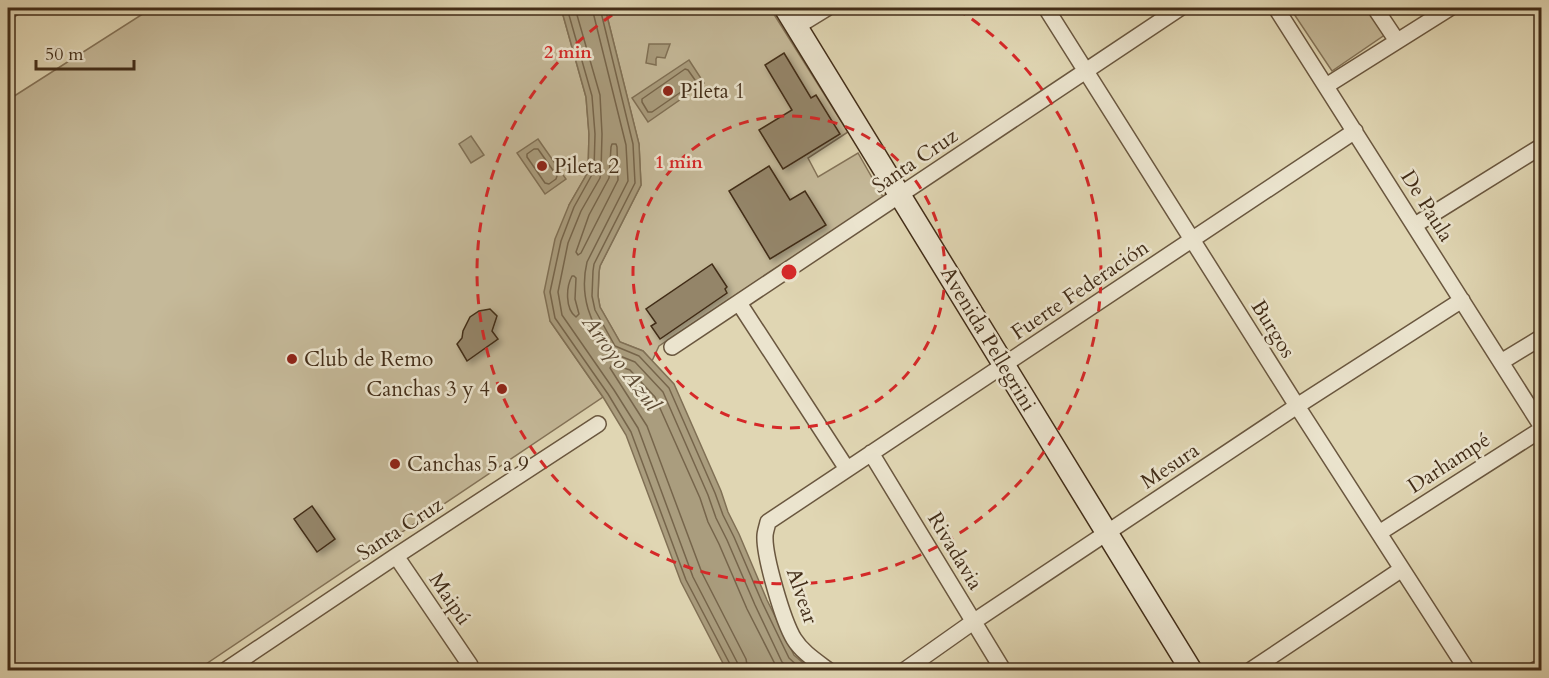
<svg xmlns="http://www.w3.org/2000/svg" width="1549" height="678" viewBox="0 0 1549 678" font-family="Cardo,serif">
	<style>
		.green { fill: #c5b999; stroke: #847358; stroke-width: 1.5 }
		.water { fill: #aa9d7e; stroke: #807055; stroke-width: 1.5 }
		.lines { fill: none; stroke-linecap: round; stroke-linejoin: round }
		.shore { stroke: #76654b; stroke-width: 1.5 }
		.building { fill: #948569; stroke: #422d18; stroke-width: 1.5; filter: url(#shadow) }
		.street-casing { stroke: #6a573f; stroke-width: 18 }
		.secondary-casing { stroke: #422d18; stroke-width: 24 }
		.street { stroke: #ebe4ce; stroke-width: 15 }
		.secondary { stroke: #ebe4ce; stroke-width: 21 }
		.ring { fill: none; stroke: #d62828; stroke-width: 3; stroke-dasharray: 10 8 }
		.poi-dot { fill: #8f2418; stroke: #ebe4ce; stroke-width: 2 }
		.labels { text-anchor: middle; dominant-baseline: central; stroke-width: 5; stroke-linejoin: round; paint-order: stroke }
		.poi-label { font-size: 21px; fill: #422d18; stroke: #ebe4ce; text-anchor: start }
		.street-label { font-size: 21px; fill: #422d18; stroke: #ebe4ce }
		.water-label { font-size: 22px; font-style: italic; fill: #5c4932; stroke: #ebe4ce }
		.centre { fill: #d62828; stroke: #ebe4ce; stroke-width: 3 }
		.ring-label { font-size: 18px; text-anchor: middle; font-weight: bold; fill: #d62828; stroke: #ebe4ce; stroke-width: 5; stroke-linejoin: round; paint-order: stroke }
	</style>
	<defs>
		<filter id="shadow"><feDropShadow dx="3.5" dy="3.5" stdDeviation="3" flood-color="#0004"/></filter>
	</defs>
	<rect width="100%" height="100%" fill="#e0d6b3"/>
	<filter id="stains"><feTurbulence type="fractalNoise" baseFrequency=".00333" numOctaves="4"/><feColorMatrix values="0 0 0 0 .2 0 0 0 0 .09 0 0 0 0 .02 0 0 0 .5 -.17"/></filter>
	<radialGradient id="worn" r=".72"><stop offset=".6" stop-color="#630" stop-opacity="0"/><stop offset="1" stop-color="#630" stop-opacity=".3"/></radialGradient>
	<path class="green" d="M8 8H28L8 21Z
		M152 8H561L586 97 589 134 588 172 569 205 550 321 603 397 197 670H8V100Z
		M605 8H770L848 132 808 158 818 177 858 153 883 197 659 346 652 361 643 351 620 342 600 307 598 296 599 272 600 266 641 185 639 144Z
		M1290 8H1369L1386 34 1332 71Z"/>
	<path class="water" d="M561 8H605L639 144 641 185 600 266 599 272 598 296 600 307 620 342 643 351 674 384 721 491 728 512 739 534 767 600 794 655 811 670H727L726 669 681 582 626 435 603 397 550 321 544 292 555 239 569 205 588 172 589 134 586 97Z
		M649 44H670L665 58 657 57 656 59V65L646 63Z
		M689 60 704 83 648 122 632 98Z
		M471 136 484 155 471 163 459 144Z
		M538 139 566 179 545 194 517 153Z"/>
	<g class="lines">
		<path class="shore" d="M567 8 592 96 595 134 594 171 574 207 561 241 550 292 555 318 608 394 631 432 686 580 731 666V670
			M575 8 600 95 602 134 601 172 600 178 581 211 568 243 558 292 562 315 614 390 638 428 693 577 737 662 739 670
			M592 8 626 145 628 181 587 262C579 296 590 323 610 351L615 354 635 362 663 392 708 495 716 518 727 540 755 605 782 662 791 670
			M600 8 633 144 635 183 594 264 593 271 592 296 595 310 615 346 639 356 669 388 715 493 723 515 734 537 762 602 789 658 802 670
			M685 69 688 70 695 80 694 83 652 112H648L642 102V99Z
			M612 144H616L617 147 618 180 581 253 578 255 576 252 589 215 609 178 611 147Z
			M534 149H538L557 176 556 179 549 184 545 183 527 157V154Z
			M572 276H574L576 278 575 299 579 314 576 317C565 309 566 287 572 276Z
			M748 670 746 659 702 573 647 426 610 368 612 364 630 370 655 397 700 498 708 522 719 544 747 609 778 670"/>
	</g>
	<path class="building" d="M784 53 811 98 816 95 840 134 783 169 759 130 792 110 765 65Z
		M769 166 790 200 805 191 826 225 770 259 729 191Z
		M712 264 727 287 725 289 727 293 660 339 651 326 656 323 646 309Z
		M490 309 497 316 492 331 498 339 467 361 457 344 462 338 463 331 470 317 479 311Z
		M312 506 335 539 317 552 294 519Z"/>
	<g class="lines">
		<g class="street-casing">
			<path id="street" d="M1046 8 1297 406 1467 670
				M1276 8 1542 427
				M1375 8 1397 41
				M796 27 827 8
				M1326 86 1450 8
				M1415 225 1542 146
				M739 303 847 469
				M672 347 1180 8
				M1501 362 1542 337
				M871 453 1003 670
				M1379 533 1542 429
				M396 556 470 665
				M226 670 396 556 598 424
				M828 670C816 661 802 652 794 639 783 621 764 556 765 536 765 532 767 527 768 522L1355 131
				M905 670 973 622 1297 406 1462 300
				M1251 670 1402 569
				M1535 670 1542 667"/>
		</g>
		<g class="secondary-casing">
			<path id="secondary" d="M785 8 1191 670"/>
		</g>
		<use href="#street" class="street"/>
		<use href="#secondary" class="secondary"/>
	</g>
	<g class="ring">
		<circle cx="789" cy="272" r="156"/>
		<path d="M957 9A312 312 0 1 1 621 9"/>
	</g>
	<g class="poi-dot">
		<circle cx="668" cy="91" r="6"/>
		<circle cx="542" cy="166" r="6"/>
		<circle cx="292" cy="359" r="6"/>
		<circle cx="502" cy="389" r="6"/>
		<circle cx="395" cy="464" r="6"/>
	</g>
	<g class="labels">
		<g class="poi-label">
			<text x="680" y="91">Pileta 1</text>
			<text x="554" y="166">Pileta 2</text>
			<text x="304" y="359">Club de Remo</text>
			<text x="490" y="389" text-anchor="end">Canchas 3 y 4</text>
			<text x="407" y="464">Canchas 5 a 9</text>
		</g>
		<g class="street-label">
			<text transform="translate(915 161) rotate(-34)">Santa Cruz</text>
			<text transform="translate(1427 206) rotate(58)">De Paula</text>
			<text transform="translate(1080 290) rotate(-34)">Fuerte Federación</text>
			<text transform="translate(1273 329) rotate(58)">Burgos</text>
			<text transform="translate(988 339) rotate(59)">Avenida Pellegrini</text>
			<text transform="translate(1449 463) rotate(-33)">Darhampé</text>
			<text transform="translate(1170 466) rotate(-34)">Mesura</text>
			<text transform="translate(400 529) rotate(-33)">Santa Cruz</text>
			<text transform="translate(955 551) rotate(59)">Rivadavia</text>
			<text transform="translate(802 596) rotate(71)">Alvear</text>
			<text transform="translate(450 599) rotate(56)">Maipú</text>
		</g>
		<g class="water-label">
			<text transform="translate(621 363) rotate(53)">Arroyo Azul</text>
		</g>
	</g>
	<circle cx="789" cy="272" r="9" class="centre"/>
	<g class="ring-label">
		<text x="568" y="58">2 min</text>
		<text x="679" y="168">1 min</text>
	</g>
	<rect width="1549" height="678" fill="none" stroke="#e0d6b3" stroke-width="30"/>
	<rect x="9" y="9" width="1531" height="660" fill="none" stroke="#422d18" stroke-width="3"/>
	<rect x="15" y="15" width="1519" height="648" fill="none" stroke="#422d18" stroke-width="1.5"/>
	<path d="M36 60v9h98v-9" fill="none" stroke="#422d18" stroke-width="3"/>
	<text x="45" y="60" font-size="18" fill="#422d18" stroke="#ebe4ce" stroke-width="4.5" paint-order="stroke">50 m</text>
	<rect width="100%" height="100%" filter="url(#stains)"/>
	<rect width="100%" height="100%" fill="url(#worn)"/>
</svg>
